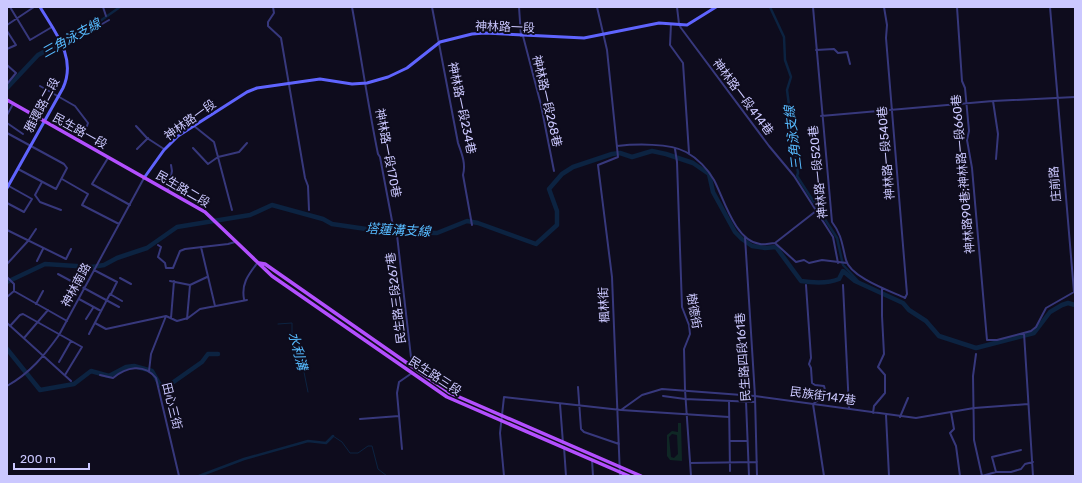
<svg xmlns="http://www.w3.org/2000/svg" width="1082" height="483" viewBox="0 0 1082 483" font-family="Rubik,'Noto Sans TC',sans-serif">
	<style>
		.green { fill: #0f2725; fill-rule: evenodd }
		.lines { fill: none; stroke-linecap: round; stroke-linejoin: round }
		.stream { stroke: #0c2341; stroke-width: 1 }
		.canal { stroke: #0c2341; stroke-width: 2.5 }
		.river { stroke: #0c2341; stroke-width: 4.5 }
		.street { stroke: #37387c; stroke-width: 2 }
		.secondary { stroke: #5f64fe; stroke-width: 3 }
		.primary { stroke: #b34ffe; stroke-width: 3.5 }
		.labels { text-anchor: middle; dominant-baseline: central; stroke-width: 4; stroke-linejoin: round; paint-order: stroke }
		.street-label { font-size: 12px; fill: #cbc8ff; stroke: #0e0c1d }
		.water-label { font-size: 13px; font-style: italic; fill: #56bafe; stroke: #0e0c1d }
	</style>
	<rect width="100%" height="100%" fill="#0e0c1d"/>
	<path class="green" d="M678 423H681L682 461 670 460 667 456V435L672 431 678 432ZM672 434 677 435 678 454 674 458 671 457 669 437Z"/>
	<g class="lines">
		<path class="stream" d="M278 324 292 323V337H297L308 392
			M333 436 342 442 350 453H358L368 446H372L378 469 387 476"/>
		<path class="canal" d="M770 7 784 37 785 60 791 77 787 90 798 173 797 176 837 238 843 265 858 281
			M93 26 120 7
			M199 476 244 459 308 441 326 443 333 436"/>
		<path class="river" d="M7 88 38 55 93 26
			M7 282 45 264 92 267 104 265 117 258 147 248 177 227 250 215 272 205 323 219 332 224 387 232 437 233 467 221 478 223 536 244 557 225V211L549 189 562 174 573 167 612 154 620 153 632 157 652 151 666 154 693 163 709 174 713 192 735 232 742 239 752 246 765 248 776 247 801 281C814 283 827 284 839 279L843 271 855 281 903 303 909 310 926 321 939 336 976 348 1034 333 1050 312 1062 305 1068 303 1075 305
			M7 349 40 390 74 384 91 371 109 376 126 367 134 366 152 371 160 385 165 388 202 362 208 354H218"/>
		<path class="street" d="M10 7 30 40 52 27
			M103 7 106 16
			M273 7 274 13 268 22V26L281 38 305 178 308 186 309 210
			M352 7C361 56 368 105 378 154L380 157 393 226 397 235 412 366
			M432 7 458 143C462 154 466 164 463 175L472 225
			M519 7 521 36
			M597 7 607 50 618 157 598 165 612 277 620 476
			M677 7 679 24 681 28 769 146 794 176 833 237 838 263
			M813 7 832 222C842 235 842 245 846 260 850 277 890 291 905 298L907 294 886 38 887 25 884 7
			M957 7 962 81 965 88 969 131 967 140 972 168 987 340H997L1031 331 1036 327 1046 308 1074 292 1050 7
			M671 24 670 45 683 63 689 153
			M7 25 34 7
			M7 31 16 45 7 49
			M523 36 541 105 554 171
			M63 47 109 20
			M816 50 834 49 838 53 847 52 850 64
			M7 65 16 73 7 84
			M40 86 75 106 88 123 87 126
			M993 101 998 134 996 159
			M7 115 13 104
			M821 116 993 101 1075 97
			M7 123 23 134
			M136 126 147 138 164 149
			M194 126 214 142 232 210
			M7 133 64 164 67 168 56 189 18 169
			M617 146C635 144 670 143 686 152 697 158 708 169 714 180 724 199 735 241 760 244 764 245 770 243 775 243L796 262 804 260 809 263 822 260 847 263
			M193 148 208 164 218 157 239 152 247 143
			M137 149 148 138
			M675 149 677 162 682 307 689 325 690 334 684 349 685 390 691 476
			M108 158 92 184 130 205
			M62 179 88 194 82 205 119 224
			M42 182 35 195 40 202 61 210
			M7 185 32 199 24 212 7 203
			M168 191 172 171 171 165
			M7 230 66 259 71 249
			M745 237 755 396 757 476
			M775 243 816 211
			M158 245 161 247 158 257 165 263 166 268H173L180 251 185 249 228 244 235 242
			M201 247 215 306
			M37 261 43 249
			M7 264 28 241 36 229
			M94 270 117 282 111 294
			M58 274 119 307
			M7 277 14 284V291L67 321
			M120 278 131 284
			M170 281 190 285 207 277
			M806 285 811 358 809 364 811 368 812 383 815 385 824 386 826 394 813 404 824 476
			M843 285 849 408
			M7 297 14 291
			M79 299 101 311
			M244 299C241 283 249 274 258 262
			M36 304 43 291
			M171 318 174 281
			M86 319 93 308
			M187 319 190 285
			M7 323 71 381
			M95 323 106 329 166 316 177 321 188 318 200 309 247 300
			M10 326 20 315 23 314 82 347 65 375
			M1024 333 1033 476
			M89 334 110 294 122 301
			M24 338 48 310
			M976 354 973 376 974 440 982 476
			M59 362 71 341
			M149 371 151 354 166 316
			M100 375 113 378C126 367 144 363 156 378L179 476
			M7 386C30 373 44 356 59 335L144 178
			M578 387 581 429 584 432 619 444
			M663 396 685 399 755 402
			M729 401 730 471
			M746 401 749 476
			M560 404 563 443
			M621 410 642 395 662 389 755 396 916 418 974 408 1028 404
			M951 412 954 429 950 433 956 446 960 476
			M873 413 874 406 885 393V375L878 367 884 354 882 316V288
			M886 415 889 476
			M900 417 908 398
			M360 419 399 416
			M730 441H747
			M564 447 566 476
			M402 449 397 393 399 382 412 373
			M592 460 593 476
			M690 463 757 462
			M996 472 992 457 1021 450
			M504 476 500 433 504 397 621 410 729 417
			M982 476 996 472H1011L1021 469 1025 464 1033 462"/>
		<path class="secondary" d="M144 178 164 150 178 136 247 92 257 88 320 79 352 84 367 83 388 77 407 68 440 42 472 34 485 33 584 38 659 23 687 25 716 7
			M7 188 63 88C77 58 55 32 40 7"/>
		<path class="primary" d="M7 100 205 212 272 276 447 397 629 476
			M259 263 265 264 450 393 641 476"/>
	</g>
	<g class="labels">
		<g class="street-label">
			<text transform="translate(505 27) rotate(2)">神林路一段</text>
			<text transform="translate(743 97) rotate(53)">神林路一段414巷</text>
			<text transform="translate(547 101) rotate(77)">神林路一段268巷</text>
			<text transform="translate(42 105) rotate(-62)">雅環路二段</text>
			<text transform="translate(462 108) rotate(78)">神林路一段234巷</text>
			<text transform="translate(190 120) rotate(-36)">神林路一段</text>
			<text transform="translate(80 131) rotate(29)">民生路一段</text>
			<text transform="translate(388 153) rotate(79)">神林路一段170巷</text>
			<text transform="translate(886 153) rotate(-95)">神林路一段540巷</text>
			<text transform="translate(818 172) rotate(-96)">神林路一段520巷</text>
			<text transform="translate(963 174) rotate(-95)">神林路90巷;神林路一段660巷</text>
			<text transform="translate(1055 184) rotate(-95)">庄前路</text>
			<text transform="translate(183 189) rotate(30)">民生路二段</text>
			<text transform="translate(76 285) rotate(-62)">神林南路</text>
			<text transform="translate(396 298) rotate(-97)">民生路三段267巷</text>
			<text transform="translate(604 305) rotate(-93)">楓林街</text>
			<text transform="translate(694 311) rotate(80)">樹德街</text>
			<text transform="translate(743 357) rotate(-94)">民生路四段161巷</text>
			<text transform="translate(435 376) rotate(33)">民生路三段</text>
			<text transform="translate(823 396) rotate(8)">民族街147巷</text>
			<text transform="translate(172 406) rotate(76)">田心三街</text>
		</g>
		<g class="water-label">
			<text transform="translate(71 38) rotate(-29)">三角泳支線</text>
			<text transform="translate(793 138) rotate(-97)">三角泳支線</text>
			<text transform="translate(398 230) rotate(3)">塔蓮溝支線</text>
			<text transform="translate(298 351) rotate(75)">水利溝</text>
		</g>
	</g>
	<rect width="1082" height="483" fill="none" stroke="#cbc8ff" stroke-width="16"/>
	<path d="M14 463v6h75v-6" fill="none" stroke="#cbc8ff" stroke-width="2"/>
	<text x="20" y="463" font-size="12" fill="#cbc8ff" stroke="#0e0c1d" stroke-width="3" paint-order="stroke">200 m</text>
</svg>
